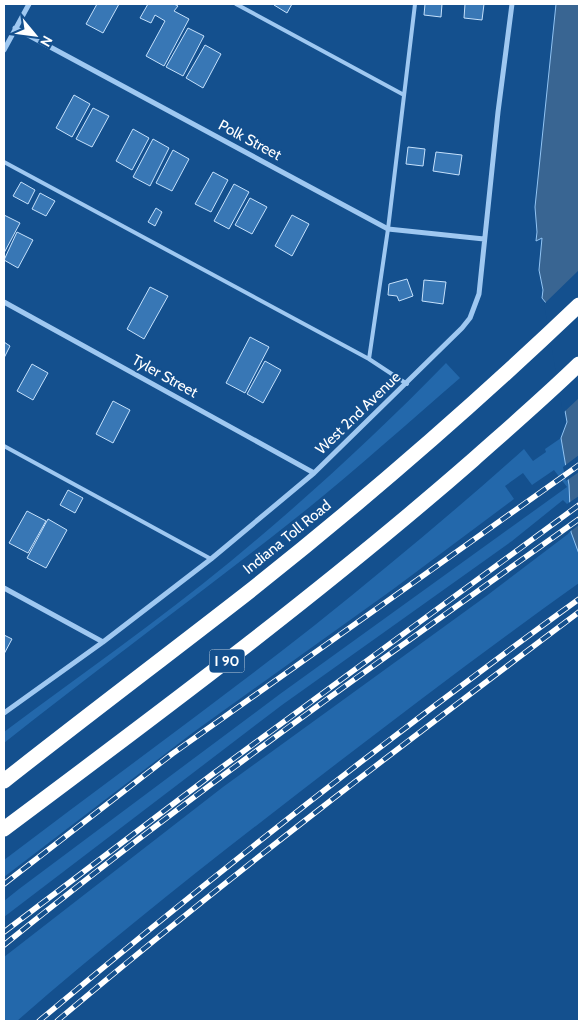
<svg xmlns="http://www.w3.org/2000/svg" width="583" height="1025" viewBox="0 0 583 1025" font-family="Cabin,sans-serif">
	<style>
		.green { fill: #2368ab }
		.water { fill: #396592; stroke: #91c4f4 }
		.pier { fill: #14508e }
		.building { fill: #3877b5; stroke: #c5e1fc }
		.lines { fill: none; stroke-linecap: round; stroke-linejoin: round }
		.service { stroke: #9fc8f1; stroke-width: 4 }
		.minor { stroke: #9fc8f1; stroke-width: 5 }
		.motorway { stroke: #fff; stroke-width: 15 }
		.rail-casing { stroke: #fff; stroke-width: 5.5 }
		.rail { stroke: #14508e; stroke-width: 4; stroke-dasharray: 11; stroke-linecap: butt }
		.labels { text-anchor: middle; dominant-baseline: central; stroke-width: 4; stroke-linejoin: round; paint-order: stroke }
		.shield { fill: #14508e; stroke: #b8cadd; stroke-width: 1 }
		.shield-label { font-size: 14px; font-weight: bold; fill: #fff }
		.street-label { font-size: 15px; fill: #fff; stroke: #14508e }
	</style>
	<rect width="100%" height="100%" fill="#14508e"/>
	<path class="green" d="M446 363 460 378C403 427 346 479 287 525 193 599 97 669 4 743V732C80 675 158 621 231 561 306 499 378 433 446 363Z
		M561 438 569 485 570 504H567L563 500 512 541 282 705 4 917V901L19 889 280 694 567 487 554 470 532 485 523 473 505 486 514 499 392 590 195 731 4 877V860C108 781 213 705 315 625 386 568 456 510 524 449L533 461 546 452 545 449Z
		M571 530 579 554V583C485 650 393 720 301 791 205 865 109 941 17 1021H4V957L223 787 485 597 568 534Z"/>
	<path class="water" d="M556 4H579V554L571 532 569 485 561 438 567 422 546 303 542 298 543 290 539 270 542 238 536 241 537 232 535 207Z"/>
	<path class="pier" d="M579 270V398L563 413 544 304Z
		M579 455V472L566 481 563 467Z
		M579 496V525L568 533 567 504Z"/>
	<path class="building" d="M97 4H119L103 33 86 24Z
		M148 4H174L178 6 174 11 189 19 164 66 146 56 165 21 155 15 151 23 140 18Z
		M275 4H292L287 13 274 5Z
		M425 4H442L441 17 424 15Z
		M465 4H484L482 20 464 18Z
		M188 28 204 36 183 76 166 67Z
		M205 45 221 54 203 88 186 78Z
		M74 95 90 104 72 137 56 128Z
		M93 108 109 116 92 147 76 139Z
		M133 129 149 138 132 170 116 161Z
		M153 139 169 148 150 186 133 177Z
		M408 147 425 149 423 166 406 164Z
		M173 150 189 159 172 191 156 183Z
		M436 152 462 155 459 175 433 171Z
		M213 172 228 180 211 212 195 204Z
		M21 182 35 190 28 204 13 196Z
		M234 184 249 192 229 229 214 221Z
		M40 193 55 201 46 216 32 209Z
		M250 198 267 207 252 234 235 225Z
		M156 208 162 212 155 226 148 222Z
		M4 215 20 223 4 253Z
		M292 215 309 224 292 256 275 246Z
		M17 232 33 240 18 268 4 260Z
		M407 279 413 296 399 301 397 296 388 295 389 284Z
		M424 280 446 282 443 304 422 301Z
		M150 287 168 296 144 339 127 329Z
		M250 337 269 347 245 393 226 383Z
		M4 342 10 346 4 358Z
		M265 361 281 370 263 403 247 394Z
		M32 364 48 373 33 400 17 391Z
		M113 401 130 410 113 443 96 434Z
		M68 490 83 498 75 513 60 505Z
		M27 511 46 521 28 553 9 543Z
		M48 519 67 530 46 568 27 558Z
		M4 635 12 639 4 654Z"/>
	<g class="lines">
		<path class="service" d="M236 4 404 95
			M4 162 369 359
			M407 384 369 359 388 229 415 4
			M4 446 211 559"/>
		<path class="minor" d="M15 28 388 229 484 239
			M4 50 29 4
			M4 302 314 473
			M4 588 103 642
			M4 713 103 642 211 559 314 473 462 328 470 318 479 294 498 112 512 4"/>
		<path class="motorway" d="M4 781C84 718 165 657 246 594 361 503 473 406 579 305
			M4 829C163 710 323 591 473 460 509 428 545 397 579 364"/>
		<g class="rail-casing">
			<path id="rail" d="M4 884 172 754 579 465
				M4 932 214 773 579 505
				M4 945C189 795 385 657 579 519
				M39 1021C214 874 394 733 579 599
				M57 1021C226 878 402 745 579 612"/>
		</g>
		<use href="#rail" class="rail"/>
	</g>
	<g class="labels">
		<rect class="shield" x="209.5" y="649.5" width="35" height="23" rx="4"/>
		<g class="shield-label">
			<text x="227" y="661">I 90</text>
		</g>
		<g class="street-label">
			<text transform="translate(250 140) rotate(28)">Polk Street</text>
			<text transform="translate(165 376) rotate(29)">Tyler Street</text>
			<text transform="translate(358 413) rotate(-44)">West 2nd Avenue</text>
			<text transform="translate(287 537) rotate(-39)">Indiana Toll Road</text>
		</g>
	</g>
	<rect width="583" height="1025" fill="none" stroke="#ffffff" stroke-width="10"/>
	<g transform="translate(35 35) rotate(119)" stroke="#14508e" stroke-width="4" paint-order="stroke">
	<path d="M0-4L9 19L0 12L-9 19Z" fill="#ffffff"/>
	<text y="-8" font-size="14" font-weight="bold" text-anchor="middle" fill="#ffffff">N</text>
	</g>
</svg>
